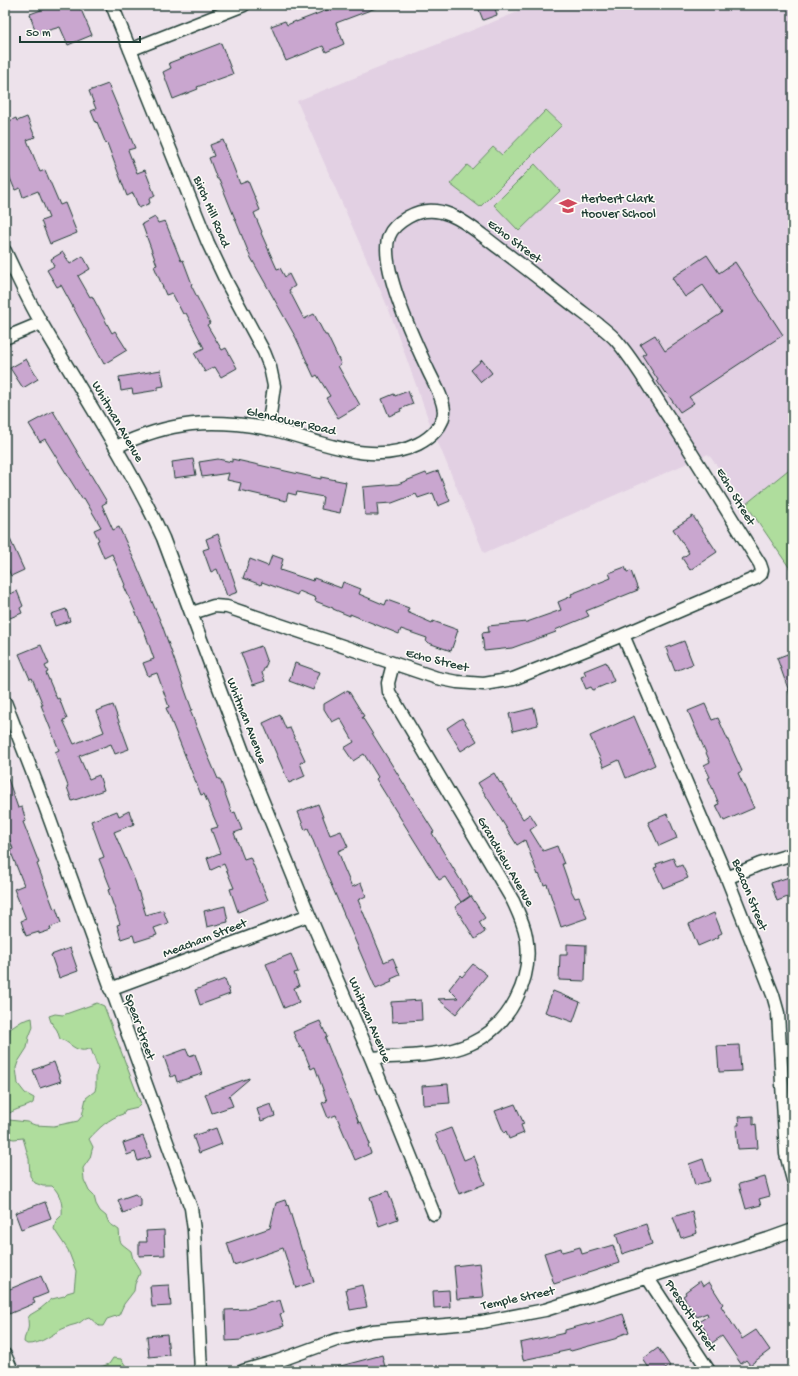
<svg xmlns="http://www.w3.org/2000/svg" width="798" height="1376" viewBox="0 0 798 1376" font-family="'Gochi Hand',sans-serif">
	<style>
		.built { fill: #e2d0e3 }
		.green { fill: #afdd9d; stroke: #678d68 }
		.building { fill: #c9a6cf; stroke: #1f3d34 }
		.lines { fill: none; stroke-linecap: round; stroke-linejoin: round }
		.minor-casing { stroke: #1f3d34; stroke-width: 15 }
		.minor { stroke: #fdfcf7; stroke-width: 12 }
		.labels { text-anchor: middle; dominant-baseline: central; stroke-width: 3; stroke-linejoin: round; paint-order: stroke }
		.poi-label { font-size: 13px; fill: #1f3d34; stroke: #fdfcf7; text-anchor: start }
		.street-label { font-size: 13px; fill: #1f3d34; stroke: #fdfcf7 }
	</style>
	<rect width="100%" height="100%" fill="#ede2eb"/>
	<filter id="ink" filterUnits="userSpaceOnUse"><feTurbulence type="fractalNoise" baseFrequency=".025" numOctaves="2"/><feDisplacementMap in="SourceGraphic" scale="8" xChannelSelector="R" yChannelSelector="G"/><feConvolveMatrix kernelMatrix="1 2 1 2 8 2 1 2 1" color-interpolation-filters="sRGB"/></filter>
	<g filter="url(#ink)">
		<path class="built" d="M535 5H793V466L746 504 708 454 484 553 429 421 389 310 297 101Z"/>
		<path class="green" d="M546 110 562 125 480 207 450 184 467 165 472 169 493 147 502 155Z
			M535 164 560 191 519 231 494 205Z
			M793 466V573L746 504Z
			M97 1003 104 1006 141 1104 138 1107 125 1110 123 1114C109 1118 98 1129 89 1139L93 1147 92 1150 90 1158 83 1168 84 1180 89 1191 94 1196 96 1204 100 1211 106 1216 109 1223 119 1230 120 1241 122 1244 131 1251 133 1259 139 1269 140 1273 135 1284 134 1291 124 1304 119 1315 107 1319 103 1326H99L89 1317C84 1318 83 1321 79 1323 75 1325 71 1325 67 1327 53 1332 42 1345 27 1344L24 1342C24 1336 27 1334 28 1329 29 1326 28 1322 28 1318L30 1315 40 1309 52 1299 64 1296 67 1293 74 1291 76 1271 68 1250 54 1229 56 1221 62 1215C63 1204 60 1193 52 1186H43L35 1183 30 1176 29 1159 23 1138 14 1139 8 1138 5 1131V1060L7 1057 6 1051 9 1040 10 1029 22 1021 32 1018 33 1027 29 1037 27 1048 18 1062 16 1068 18 1084 25 1093 34 1098 33 1103C25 1108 17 1108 8 1114L7 1118 9 1120 27 1122 35 1125 54 1126 78 1121 82 1116 86 1098 95 1091 96 1086V1074L98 1068 91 1049C88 1049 84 1051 81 1050 73 1049 68 1041 60 1039L57 1030 51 1022 49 1016 55 1014 63 1015Z
			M113 1358 121 1359 126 1366 127 1371H99L101 1367 109 1364Z"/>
		<path class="building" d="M55 5H79L92 35 68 45 60 27 36 34 30 14Z
			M340 5 381 6 336 23 344 44 326 52 323 46 286 61 271 26 285 21 287 25 296 21V22Z
			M477 5H494L497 15 483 20Z
			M221 43 233 74 197 87 198 89 173 99 163 72 171 68 169 63Z
			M108 84 135 148 128 150 137 173 145 170 155 196 149 199 150 203 139 208 133 193 127 196 107 143 106 144 97 122 96 123 91 111 96 109 89 91Z
			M27 117 35 137 27 140 40 172 45 170 60 205 65 203 77 233 50 244 41 221 49 218 38 191 23 197 20 188 15 190 5 166V123L16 118 17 121Z
			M223 140 240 184 248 181 260 210 254 213 262 232 261 233 277 269 280 268 285 277 289 274 295 286 289 290 304 319 314 314 325 335H327L341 364 338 366 360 405 338 418 326 398 330 396 317 375 314 377 296 338 250 256 219 179H217L209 158 214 156 210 145Z
			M155 217 158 223 165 221 181 261 183 260 192 284 191 285 210 323 207 325 222 350 226 348 237 368 221 377 215 367 205 372 194 353 204 348 186 313 183 314 172 293 166 295 154 266 157 265 142 224Z
			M63 252 70 264 83 256 90 269 78 276 90 297 92 296 112 333 115 331 127 350 104 364 61 285 57 287 47 270 54 266 51 259Z
			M707 255 719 273 735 262 783 335 689 397 694 403 680 412 666 392 665 393 657 381 658 380 642 355 646 353 640 344 655 335 665 351 722 313 703 285 685 297 672 278Z
			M26 359 38 379 23 388 10 368Z
			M482 360 492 373 481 382 471 370Z
			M161 370 164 386 158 387V390L133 394 132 389 121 391 119 377Z
			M408 391 413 404 400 409 401 411 389 416 382 399 394 394 395 396Z
			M53 411 107 502 102 505 113 530 119 527 137 566 162 625 192 710H190L206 751 218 779H220L232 813 235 812 242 830 234 833 244 859 250 857 268 900 238 912 230 889 234 888 224 864 211 870 207 858 220 853 211 829 218 827 204 794 201 795 166 708 169 707 157 673 148 676 143 663 154 659 145 633 124 586 125 585 112 554 104 558 97 541 99 540 94 530 101 527 84 498 82 499 45 439 40 442 29 424Z
			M193 459 196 475 174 478 172 462Z
			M218 459 232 462V459L321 479V477L346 482 340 513 321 509 323 497 297 492 296 495 288 493 286 501 239 490 241 483 227 480 229 473 202 477 199 462Z
			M438 471 450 501 438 506 433 493 418 498 416 494 392 503 377 504 378 515H365L363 487 398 484 426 473 427 475Z
			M693 516 717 552 690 570 682 558 689 553 673 529Z
			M5 528 24 570 11 576 5 562Z
			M218 534 238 592 227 596 217 569 211 572 203 550 209 548 206 539Z
			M272 555 283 559 280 570 313 581 314 578 341 588 343 582 361 589 359 594 385 605 387 600 409 608 407 612 432 623 433 621 458 630 451 651 426 642 427 638 401 629 399 634 350 614V616L333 609V608L315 601 316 598 299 591 297 595 262 582 261 585 243 578 250 559 268 566Z
			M625 567 627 572 631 571 638 590 586 611 589 616 555 630 556 632 512 648 484 651 482 633 489 632 488 626 527 622 561 610 558 602 572 596 571 594 611 578 609 573Z
			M17 591 23 606 20 608 22 613 5 620V596Z
			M66 609 70 621 55 626 51 614Z
			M684 641 693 664 675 671 666 648Z
			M41 645 49 664 45 666 48 672 46 673 57 699 59 698 67 719 63 720 74 744 104 732 96 711 113 705 129 749 115 754 111 744 79 756 89 779 99 775 104 790 72 801 67 787 68 786 55 752 59 750 41 705H43L32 678 30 679 19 654Z
			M261 646 267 663 262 673 265 681 253 685 241 653Z
			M790 653 793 661V697H791L777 658Z
			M606 662 614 681 593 690 591 687 586 689 581 677 586 675 584 671Z
			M295 663 320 672 313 690 289 681Z
			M348 690 364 716 362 717 434 832 432 833 470 896 461 902 445 877 439 880 376 779 378 777 364 754 353 761 344 748 354 742 340 718 332 722 324 709V704Z
			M705 704 712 720 718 718 742 771 738 773 754 808 724 821 716 805 719 804 708 778 710 777 704 765 710 762 688 711Z
			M534 708 538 725 513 731 509 714Z
			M280 715 286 729 290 728 305 760 300 763 305 776 289 783 263 723Z
			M634 716 655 765 626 778 619 760 604 767 590 736Z
			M462 718 477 741 461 751 447 728Z
			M494 773 500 783 501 782 523 819 530 814 537 825 530 830 543 851 557 846 564 864H562L571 890 575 898 579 897 587 918 561 927 547 884 544 885 539 874 538 875 525 840 517 845 478 783Z
			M5 776H7L18 808 22 807 26 821 23 822 39 863 37 864 54 909 56 908 61 923 50 927 51 930 39 934V932L26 936 21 921 26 919 14 889 24 885 10 850 13 849 5 827Z
			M318 804 330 835 341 831 348 847 338 851 342 861H341L352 887 361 883 366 896 358 900 384 962 393 958 400 975 391 979 392 982 376 989 324 868 308 828 305 830 298 812Z
			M117 811 119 816 129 811 134 824 114 832 135 881 146 915 163 910 168 923 154 928 157 935 135 942 133 935 121 939 117 925 120 924 108 890 111 889 99 859 104 857 91 821Z
			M667 814 677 838 659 846 648 822Z
			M673 858 677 867 682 865 688 878 663 888 654 868 657 867 656 864Z
			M789 877 793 889V895L777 901 771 883Z
			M471 896 485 918 479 922 485 932 475 939 455 907Z
			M225 906 228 922 207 927 204 911Z
			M714 913 722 933 718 935 719 937 698 946 689 924Z
			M567 944 586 945 585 981 559 980 560 955H567Z
			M70 948 78 971 59 978 51 955Z
			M291 954 298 972 294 973 299 986 294 988 299 1002 284 1008 266 964Z
			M473 964 487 975 456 1014 438 999 458 998 449 989 460 975 462 977Z
			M225 979 230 994 200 1005 195 990Z
			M553 991 580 1002 573 1022 545 1012Z
			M421 1000 422 1020 392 1022 391 1002Z
			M320 1021 327 1037 325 1038 359 1123 361 1122 370 1144 368 1145 371 1153 355 1160 336 1115 328 1118 322 1103 327 1101 315 1067 311 1069 302 1047 300 1048 293 1032Z
			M739 1045 741 1071 719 1072 717 1046Z
			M186 1049 189 1056 195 1054 202 1074 177 1082 175 1075 171 1077 164 1057Z
			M54 1062 61 1081 40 1088 33 1070Z
			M249 1078V1079L229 1096 233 1106 212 1113 205 1094Z
			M448 1084 450 1103 423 1105 422 1086Z
			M271 1104 275 1116 261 1121 257 1109Z
			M515 1104 524 1124 521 1125 524 1133 509 1139 506 1131 504 1133 495 1111Z
			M753 1116V1125L756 1124 758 1148 738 1149 736 1125H739L738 1117Z
			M216 1128 222 1144 199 1153 193 1136Z
			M451 1128 464 1160 474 1156 485 1184 459 1194 444 1154H443L435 1134Z
			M143 1136 151 1157 138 1161 135 1152 127 1155 123 1143Z
			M703 1159 710 1181 695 1185 689 1164Z
			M765 1177 770 1196 759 1199 761 1205 746 1209 739 1184Z
			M388 1191 398 1219 379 1226 370 1197Z
			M135 1194 141 1199V1206L123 1213 118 1200Z
			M285 1200 287 1206 288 1205 302 1251H304L314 1282 296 1288 283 1248 234 1265 227 1243 270 1228 276 1203Z
			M45 1202 51 1218 21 1229 15 1213Z
			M692 1211 697 1233 681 1238 673 1217Z
			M646 1224 652 1244 622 1254 616 1234Z
			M164 1230 165 1255 139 1256V1242H147L146 1231Z
			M613 1245 619 1263 554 1284 544 1253 561 1248 562 1252 580 1247 582 1254Z
			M480 1263 484 1297 457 1299 454 1266Z
			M41 1276 48 1293 33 1299 35 1303 9 1314 5 1303V1291Z
			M700 1281 703 1286 709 1282 723 1304 721 1306 742 1339 756 1330 770 1350 750 1365 746 1360 741 1364 722 1336 712 1343 700 1321 708 1316 707 1313 697 1317 683 1296 686 1294 685 1292Z
			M169 1285 171 1306 152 1307 150 1286Z
			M362 1285 367 1307 350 1310 346 1289Z
			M449 1290 450 1307 434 1308 433 1291Z
			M280 1300 284 1313 280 1314 284 1326 242 1338V1340L226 1341 225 1310 248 1309Z
			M623 1314 629 1332 618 1336V1338L571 1351 570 1350 523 1360 520 1343 565 1333V1330L587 1324 588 1325Z
			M167 1334 169 1355 149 1357 147 1336Z
			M658 1348 670 1366 662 1371H651L643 1359Z
			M382 1355 386 1371H338L337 1367Z"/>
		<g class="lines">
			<g class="minor-casing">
				<path id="minor" d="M112 5 208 243 227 283 264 352 270 367 274 386 268 429
					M130 50 244 5
					M5 251C17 276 28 301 42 324 83 395 129 463 163 538L246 760 309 915 371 1058 434 1214
					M5 338 41 323
					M116 447C170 421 212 418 270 429 318 439 370 468 418 444 430 438 444 426 444 411 443 397 434 383 428 370 415 342 378 265 389 236 392 228 401 221 408 217 443 197 473 229 499 248 526 268 551 288 577 308 590 318 604 328 615 339 633 359 647 384 662 407 696 458 727 512 760 564L762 570 761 574 756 578 623 635 513 679 484 684 457 682 437 678 227 607 214 606 192 613
					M623 635 727 878 773 995 778 1013 786 1154 793 1180
					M5 702 38 787 191 1208 194 1230 201 1371
					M727 878 760 864 793 854
					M110 989 309 915
					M780 1050H793
					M371 1058C402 1056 441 1057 470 1044 510 1026 534 979 526 936 524 924 518 912 513 901L389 692 388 683 393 664
					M647 1277 709 1371
					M5 1355 12 1371
					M243 1371 278 1361 336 1340 372 1331 482 1322 545 1310 768 1239 793 1230"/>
			</g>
			<use href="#minor" class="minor"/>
		</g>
	</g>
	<defs>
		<g id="school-bare" transform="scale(1.38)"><path d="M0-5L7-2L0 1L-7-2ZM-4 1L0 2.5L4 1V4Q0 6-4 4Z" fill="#d1495b" stroke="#fdfcf7" stroke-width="2.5" paint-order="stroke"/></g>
	</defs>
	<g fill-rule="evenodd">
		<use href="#school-bare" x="568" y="206"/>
	</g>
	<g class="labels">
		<g class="poi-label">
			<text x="581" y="199">Herbert Clark<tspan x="581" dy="15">Hoover School</tspan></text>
		</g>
		<g class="street-label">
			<text transform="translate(211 212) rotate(67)">Birch Hill Road</text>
			<text transform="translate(514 242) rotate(37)">Echo Street</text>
			<text transform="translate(117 422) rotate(60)">Whitman Avenue</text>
			<text transform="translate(291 422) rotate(13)">Glendower Road</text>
			<text transform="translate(735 497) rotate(59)">Echo Street</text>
			<text transform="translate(437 661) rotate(14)">Echo Street</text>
			<text transform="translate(246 721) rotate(69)">Whitman Avenue</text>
			<text transform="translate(505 862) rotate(60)">Grandview Avenue</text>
			<text transform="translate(749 895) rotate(68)">Beacon Street</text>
			<text transform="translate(205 939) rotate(-21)">Meacham Street</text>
			<text transform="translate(369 1020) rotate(67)">Whitman Avenue</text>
			<text transform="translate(139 1027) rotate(70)">Spear Street</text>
			<text transform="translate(518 1299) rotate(-12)">Temple Street</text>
			<text transform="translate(690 1316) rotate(57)">Prescott Street</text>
		</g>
	</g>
	<rect width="798" height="1376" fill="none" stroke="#fdfcf7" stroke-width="20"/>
	<rect x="10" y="10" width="778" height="1356" fill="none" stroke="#1f3d34" stroke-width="1.5" filter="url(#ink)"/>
	<path d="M20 36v6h120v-6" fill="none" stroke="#1f3d34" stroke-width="2"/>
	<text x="26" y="36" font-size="12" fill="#1f3d34" stroke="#fdfcf7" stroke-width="3" paint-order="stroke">50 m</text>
</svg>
